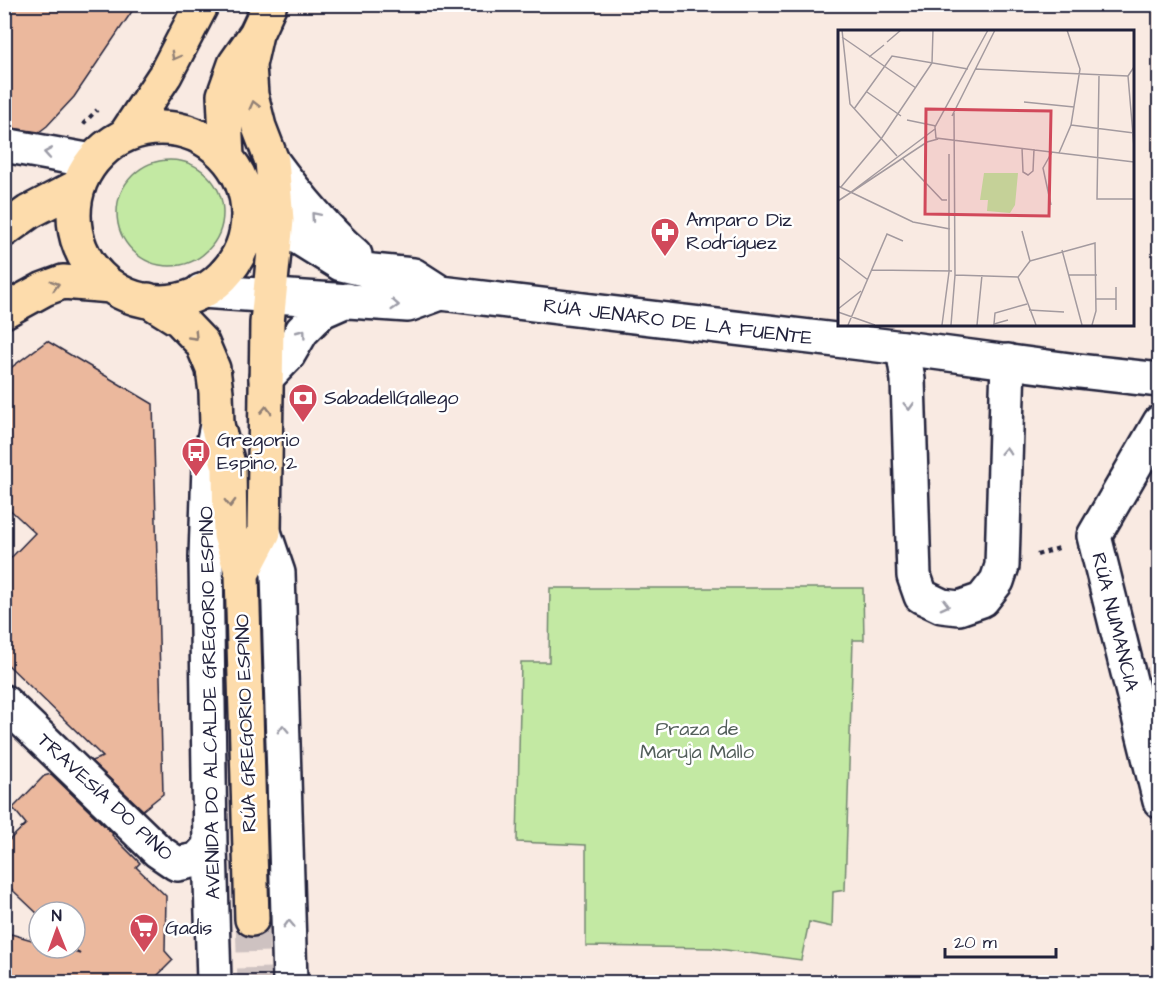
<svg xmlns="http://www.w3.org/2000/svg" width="1164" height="987" viewBox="0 0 1164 987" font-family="'Architects Daughter',sans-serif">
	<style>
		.green { fill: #c3e9a3; stroke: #72866f; stroke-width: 1.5 }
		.building { fill: #ebb89d; stroke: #22223b; stroke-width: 1.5 }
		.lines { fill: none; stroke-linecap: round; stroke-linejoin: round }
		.primary-tunnel { stroke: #cec2c1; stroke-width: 33; stroke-dasharray: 33 16; stroke-linecap: butt }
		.minor-casing { stroke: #22223b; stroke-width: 38 }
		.secondary-casing { stroke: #22223b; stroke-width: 38 }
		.primary-casing { stroke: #22223b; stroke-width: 38 }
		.path { stroke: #22223b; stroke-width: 4; stroke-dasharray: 4.5 4.5; stroke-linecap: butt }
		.minor { stroke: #fff; stroke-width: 33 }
		.secondary { stroke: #fff; stroke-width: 33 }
		.primary { stroke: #fddcac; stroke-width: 33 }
		.oneway { stroke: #907f74 }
		.oneway2 { stroke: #9c9ca7 }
		.labels { text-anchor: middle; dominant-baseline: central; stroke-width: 5; stroke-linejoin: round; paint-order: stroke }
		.poi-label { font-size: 20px; fill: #22223b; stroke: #fff; text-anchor: start }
		.street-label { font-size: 20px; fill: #22223b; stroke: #fff }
		.park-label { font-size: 20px; fill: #525e5a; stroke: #fff }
		.inset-road { fill: none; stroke: #a39a9f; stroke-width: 1.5 }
		.view { fill: #d1495b; fill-opacity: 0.15; stroke: #d1495b; stroke-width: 3 }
		.inset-edge { fill: none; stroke: #22223b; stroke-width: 3 }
	</style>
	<rect width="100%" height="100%" fill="#f9eae2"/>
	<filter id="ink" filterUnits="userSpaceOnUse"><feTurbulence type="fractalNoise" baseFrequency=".0167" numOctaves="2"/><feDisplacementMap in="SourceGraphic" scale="12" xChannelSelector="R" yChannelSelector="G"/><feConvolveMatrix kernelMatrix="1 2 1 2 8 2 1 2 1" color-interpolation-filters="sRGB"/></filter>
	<g filter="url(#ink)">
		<path class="green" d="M117 213a53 53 0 1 1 106 0a53 53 0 1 1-106 0Z
			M550 588H863L864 640H853L845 890 833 892 832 927 809 922 801 960 711 948 586 946V845L517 842 521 662H549Z"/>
		<path class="building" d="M4 4H137L74 97 47 126 39 132 4 127Z
			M47 341 153 404 163 794 143 810 91 761 103 757 4 661V565L35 533 4 504V373Z
			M51 774 113 834 112 835 140 863 136 867 166 896 165 951 173 960 151 982H4V932L39 942V948H60L80 954 74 948H75V912H39V915L4 882V845L26 824 13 808 44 776Z"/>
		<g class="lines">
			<path class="primary-tunnel" d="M252 919 254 982"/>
			<g class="minor-casing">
				<path id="minor" d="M4 145 92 161
					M903 348 908 380 914 576 921 596 942 606 959 608 982 600 997 581 1002 566 1008 361
					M1160 422 1094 536 1160 801
					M4 702 158 851 177 864 197 860 210 846"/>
			</g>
			<g class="secondary-casing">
				<path id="secondary" d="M272 161C297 195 323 227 355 255
					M247 197 296 236 341 264 372 271 413 275 441 293
					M201 291 408 305 441 293 903 348 1070 370 1160 380
					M266 378 288 355 302 331 322 311 347 300
					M264 532 278 573 290 982
					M214 982 210 846 206 557 209 465 217 425"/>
			</g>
			<g class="primary-casing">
				<path id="primary" d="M74 215a87 87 0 1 1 174 0a87 87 0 1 1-174 0Z
					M126 134 165 75 202 4
					M227 157 224 95 235 64 256 34 270 4
					M4 230 29 212 79 186
					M148 300 180 320 202 343 213 369 216 392 217 425 229 467 230 535 242 574
					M4 311 44 289 63 282 111 286
					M252 919 242 574 264 532 267 323 277 220 272 161 259 127 251 95 249 65 256 34"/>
			</g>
			<path class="path" d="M83 124 97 110
				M1037 555 1062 547"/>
			<use href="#minor" class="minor"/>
			<use href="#secondary" class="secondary"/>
			<use href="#primary" class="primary"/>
		</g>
		<defs><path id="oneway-chevron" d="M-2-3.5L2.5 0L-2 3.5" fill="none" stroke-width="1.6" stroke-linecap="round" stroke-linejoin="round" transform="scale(1.5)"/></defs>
		<g class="oneway">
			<use href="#oneway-chevron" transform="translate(175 56) rotate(119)"/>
			<use href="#oneway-chevron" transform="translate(254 105) rotate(-104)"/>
			<use href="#oneway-chevron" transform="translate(55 285) rotate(-16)"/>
			<use href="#oneway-chevron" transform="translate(194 336) rotate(46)"/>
			<use href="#oneway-chevron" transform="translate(266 410) rotate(-88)"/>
			<use href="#oneway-chevron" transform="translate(230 503) rotate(89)"/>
		</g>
		<g class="oneway2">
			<use href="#oneway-chevron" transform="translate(48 153) rotate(-170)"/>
			<use href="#oneway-chevron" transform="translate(315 216) rotate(-131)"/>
			<use href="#oneway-chevron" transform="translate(395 305) rotate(4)"/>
			<use href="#oneway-chevron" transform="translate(302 333) rotate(-53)"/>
			<use href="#oneway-chevron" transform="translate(909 406) rotate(88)"/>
			<use href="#oneway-chevron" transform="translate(1006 451) rotate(-88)"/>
			<use href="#oneway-chevron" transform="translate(945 605) rotate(15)"/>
			<use href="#oneway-chevron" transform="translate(283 729) rotate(-92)"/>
			<use href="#oneway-chevron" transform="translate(289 924) rotate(-92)"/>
		</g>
	</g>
	<defs>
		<g id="pharmacy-pin" transform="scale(1.5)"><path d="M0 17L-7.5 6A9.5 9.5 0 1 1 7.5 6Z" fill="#d1495b" stroke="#fff"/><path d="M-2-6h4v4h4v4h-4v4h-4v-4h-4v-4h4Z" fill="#fff"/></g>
		<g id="bank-pin" transform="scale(1.5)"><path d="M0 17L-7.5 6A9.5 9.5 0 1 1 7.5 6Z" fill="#d1495b" stroke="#fff"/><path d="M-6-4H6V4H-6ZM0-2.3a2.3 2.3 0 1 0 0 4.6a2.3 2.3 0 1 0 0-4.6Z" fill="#fff"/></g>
		<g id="bus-pin" transform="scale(1.5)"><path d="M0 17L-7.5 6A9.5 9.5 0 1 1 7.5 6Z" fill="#d1495b" stroke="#fff"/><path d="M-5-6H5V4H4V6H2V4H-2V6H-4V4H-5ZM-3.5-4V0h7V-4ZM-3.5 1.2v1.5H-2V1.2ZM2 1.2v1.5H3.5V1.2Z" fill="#fff"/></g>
		<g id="supermarket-pin" transform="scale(1.5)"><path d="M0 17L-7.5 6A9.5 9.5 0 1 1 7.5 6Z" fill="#d1495b" stroke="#fff"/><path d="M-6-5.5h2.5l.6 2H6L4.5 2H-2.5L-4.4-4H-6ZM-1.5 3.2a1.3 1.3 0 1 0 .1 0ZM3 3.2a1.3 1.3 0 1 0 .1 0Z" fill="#fff"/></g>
	</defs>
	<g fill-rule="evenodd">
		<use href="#pharmacy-pin" x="665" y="232"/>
		<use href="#bank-pin" x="303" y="398"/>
		<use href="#bus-pin" x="196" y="452"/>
		<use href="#supermarket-pin" x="144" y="928"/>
	</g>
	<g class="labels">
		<g class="poi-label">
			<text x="686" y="220">Amparo Diz<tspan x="686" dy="23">Rodríguez</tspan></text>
			<text x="324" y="398">SabadellGallego</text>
			<text x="217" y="440">Gregorio<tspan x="217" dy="23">Espino, 2</tspan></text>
			<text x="165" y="928">Gadis</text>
		</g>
		<g class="street-label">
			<text transform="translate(678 322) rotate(7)">RÚA JENARO DE LA FUENTE</text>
			<text transform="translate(1115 622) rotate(76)">RÚA NUMANCIA</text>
			<text transform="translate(210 703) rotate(-91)">AVENIDA DO ALCALDE GREGORIO ESPINO</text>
			<text transform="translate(246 723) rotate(-92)">RÚA GREGORIO ESPINO</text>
			<text transform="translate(105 797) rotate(43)">TRAVESÍA DO PINO</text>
		</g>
		<g class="park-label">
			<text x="697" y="729">Praza de<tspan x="697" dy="23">Maruja Mallo</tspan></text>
		</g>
	</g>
	<g transform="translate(838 30)">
		<rect width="296" height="296" fill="#f9eae2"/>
		<path d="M146 143H180L177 175 172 183 149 181 150 170H142Z" fill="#c3e9a3"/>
		<path class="inset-road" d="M4 0 12 74 59 126M150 0 97 97 98 108 296 132M4 7 78 58M49 12 63 0M31 27 46 15M296 37 290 46 296 117M137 39 290 46M261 46 259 169H296M29 62 63 86M186 72 236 77M16 79 54 26 130 39M114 86 157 0M69 90 98 96M233 95 296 103M184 118 185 142 190 145 195 141 196 119M221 123 233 95 242 39 229 0M296 128V157M65 129 104 170H109M0 156 75 192 112 199M3 157 43 109 94 33 95 0M13 162 97 99M0 171 89 112 100 109M213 175 205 138 214 122M184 201 192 231M224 220 244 295M0 227 30 250M192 231 257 213 258 281 254 295M192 231 180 247 198 295M34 240 114 241M117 245 180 247M231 245H259M258 269H278M0 279 23 261M191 280 226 282M278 280V257M0 282 37 295M170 290 156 294 157 283 189 274M10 295 49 204 65 211M104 295 111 242V124M113 295 117 245 116 83M139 295 144 245"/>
		<path class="view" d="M88 79 213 81 211 186 87 184Z"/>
		<rect width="296" height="296" class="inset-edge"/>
	</g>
	<rect width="1164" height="987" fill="none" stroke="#fff" stroke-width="24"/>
	<rect x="12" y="12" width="1140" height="963" fill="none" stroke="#22223b" stroke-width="2" filter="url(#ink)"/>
	<g transform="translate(57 930) rotate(359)"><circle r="28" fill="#ffffff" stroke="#a7a7b1" stroke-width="1.5"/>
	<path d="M0-4.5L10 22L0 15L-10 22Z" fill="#d1495b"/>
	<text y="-9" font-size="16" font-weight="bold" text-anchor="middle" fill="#22223b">N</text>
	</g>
	<path d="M945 948v9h111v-9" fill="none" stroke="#22223b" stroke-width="3"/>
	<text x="954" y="948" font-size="18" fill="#22223b" stroke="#ffffff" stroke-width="4.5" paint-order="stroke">20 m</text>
</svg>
